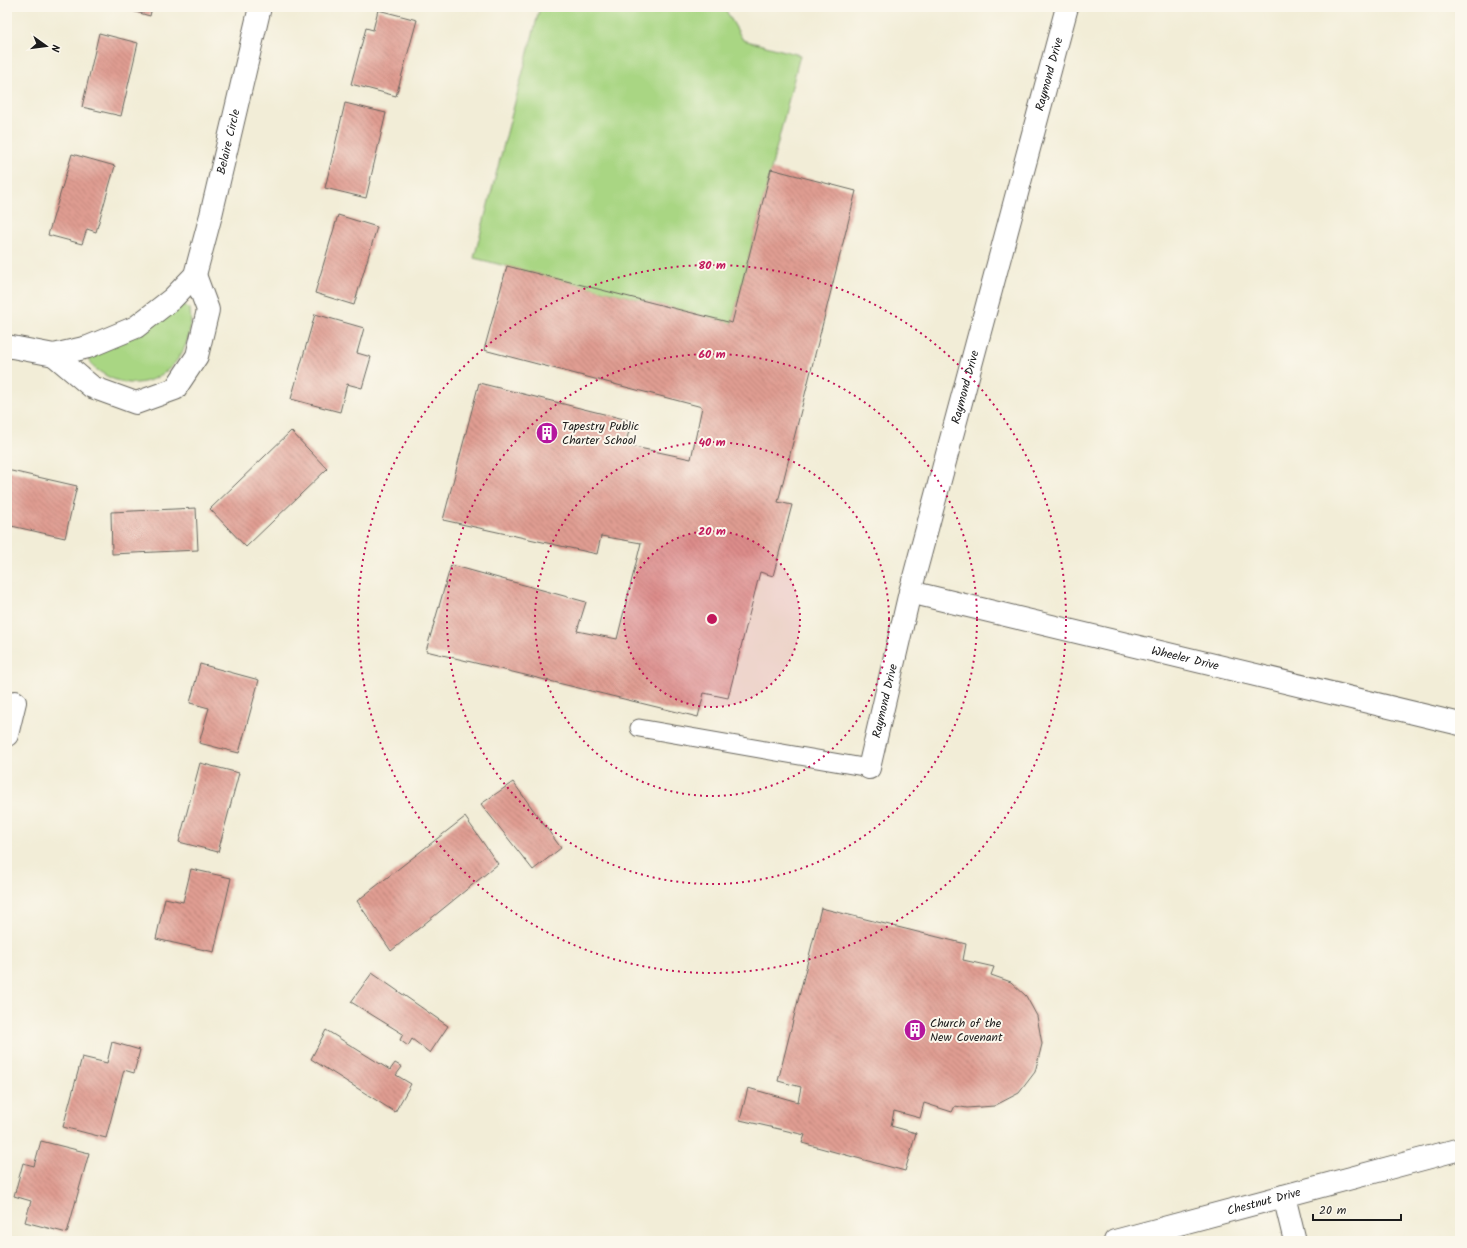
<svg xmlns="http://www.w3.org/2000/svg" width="1467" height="1248" viewBox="0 0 1467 1248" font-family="Kalam,sans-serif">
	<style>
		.green { fill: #a9d683; stroke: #627950 }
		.building { fill: url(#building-back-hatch) }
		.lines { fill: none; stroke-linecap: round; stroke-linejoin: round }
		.lane-casing { stroke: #67655d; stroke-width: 19 }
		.street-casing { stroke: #67655d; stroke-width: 24 }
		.lane { stroke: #fff; stroke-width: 17 }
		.street { stroke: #fff; stroke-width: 22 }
		.ring { fill: none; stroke: #c2185b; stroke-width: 2; stroke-dasharray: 2 4 }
		.labels { text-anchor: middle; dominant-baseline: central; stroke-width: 4; stroke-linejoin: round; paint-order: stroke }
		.street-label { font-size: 12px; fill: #1c1c1c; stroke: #fbf7ec }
		.poi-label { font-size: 12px; fill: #1c1c1c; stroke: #fbf7ec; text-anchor: start }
		.centre { fill: #c2185b; stroke: #fbf7ec; stroke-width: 2 }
		.ring-label { font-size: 12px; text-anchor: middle; font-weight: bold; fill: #c2185b; stroke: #fbf7ec; stroke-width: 4; stroke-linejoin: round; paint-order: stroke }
	</style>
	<defs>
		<pattern id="building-back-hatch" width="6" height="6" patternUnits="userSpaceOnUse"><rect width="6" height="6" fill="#e09d92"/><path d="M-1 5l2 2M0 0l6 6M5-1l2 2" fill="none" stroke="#b57f76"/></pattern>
	</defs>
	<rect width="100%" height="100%" fill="#fbf7ec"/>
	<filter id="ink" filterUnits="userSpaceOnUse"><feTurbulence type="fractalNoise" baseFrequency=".025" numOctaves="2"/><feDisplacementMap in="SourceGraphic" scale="8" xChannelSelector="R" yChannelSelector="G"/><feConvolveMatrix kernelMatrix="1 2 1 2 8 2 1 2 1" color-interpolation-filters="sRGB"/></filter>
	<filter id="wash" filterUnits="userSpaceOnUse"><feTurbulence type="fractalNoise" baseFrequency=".012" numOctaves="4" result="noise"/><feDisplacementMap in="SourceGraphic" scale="16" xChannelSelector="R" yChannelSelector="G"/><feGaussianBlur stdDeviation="0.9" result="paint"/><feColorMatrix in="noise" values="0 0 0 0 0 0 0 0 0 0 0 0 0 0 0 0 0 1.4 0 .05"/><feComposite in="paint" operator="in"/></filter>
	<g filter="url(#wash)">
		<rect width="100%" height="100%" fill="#f2edd7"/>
		<path class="green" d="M540 7H724L743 40 800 55 732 323 474 258Z
			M184 304 190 310C197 357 151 402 105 375 96 369 93 369 89 358L178 306Z"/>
		<g id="blocks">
			<path class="building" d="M118 7H152L150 16Z
				M378 10 417 20 396 96 351 84 366 28 373 30Z
				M99 33 138 43 121 116 82 107Z
				M345 103 386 113 366 198 325 188Z
				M72 154 115 166 96 232 87 229 82 244 48 235Z
				M771 169 856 191 778 502 792 505 773 576 760 572 728 698 704 693 698 717 426 651 451 565 586 602 577 631 617 639 641 543 601 536 597 554 443 520 479 383 632 421 625 445 691 459 702 407 484 350 507 266 732 323Z
				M338 215 377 227 354 305 315 293Z
				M315 314 364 328 357 353 371 357 362 388 347 384 340 412 291 399Z
				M291 431 327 469 246 547 210 509Z
				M7 470 77 486 65 538 7 525Z
				M196 508 198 550 112 554 111 512Z
				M200 664 259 680 239 753 199 743 209 708 190 703Z
				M200 763 239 773 218 852 179 842Z
				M513 782 561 848 533 870 481 804Z
				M465 817 498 864 391 951 357 901Z
				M191 869 231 878 214 952 156 939 165 898 183 902Z
				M821 908 966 944 963 960 994 967 991 975 1011 982 1026 996 1037 1016 1042 1044 1035 1072 1019 1093 994 1106 967 1108 955 1106 952 1112 924 1103 920 1118 894 1111 891 1126 916 1133 905 1171 802 1143 805 1135 740 1120 748 1088 798 1102 801 1087 778 1081Z
				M372 973 448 1026 430 1053 412 1039 408 1046 400 1040 403 1034 351 1002Z
				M326 1030 390 1070 395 1063 402 1067 396 1075 411 1084 395 1112 311 1059Z
				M112 1042 140 1050 134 1073 124 1070 106 1138 63 1127 82 1057 107 1063Z
				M41 1141 89 1153 67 1233 25 1222 31 1201 14 1196 23 1163 34 1166Z"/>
		</g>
	</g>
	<g filter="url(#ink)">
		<use href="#blocks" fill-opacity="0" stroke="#67655d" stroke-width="1"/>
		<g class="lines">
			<g class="lane-casing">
				<path id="lane" d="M639 728 869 768"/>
			</g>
			<g class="street-casing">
				<g id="street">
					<path id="s1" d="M7 346 54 355 88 347 136 327 172 299 195 275 211 215 260 7"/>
					<path d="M54 355 92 387 136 403 175 389 197 356 208 310 195 275"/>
					<path id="s2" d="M910 592 1460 724"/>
					<path d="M7 735 15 702"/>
					<path id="s3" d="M869 768 910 592 1067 7"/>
					<path d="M1284 1196 1295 1241"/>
					<path id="s4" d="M1115 1241 1460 1149"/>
				</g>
			</g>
			<use href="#lane" class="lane"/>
			<use href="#street" class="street"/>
		</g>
	</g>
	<circle cx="712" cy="619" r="88" fill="#c2185b" fill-opacity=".12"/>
	<g class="ring">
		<circle cx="712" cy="619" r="88"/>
		<circle cx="712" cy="619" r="177"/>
		<circle cx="712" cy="619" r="265"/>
		<circle cx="712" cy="619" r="354"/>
	</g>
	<defs>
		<g id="building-disc" transform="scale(1.15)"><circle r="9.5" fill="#b5179e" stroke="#fbf7ec"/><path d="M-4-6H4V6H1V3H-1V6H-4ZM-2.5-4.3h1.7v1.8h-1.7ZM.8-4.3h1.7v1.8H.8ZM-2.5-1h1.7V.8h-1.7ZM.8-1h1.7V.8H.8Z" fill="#fff"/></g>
	</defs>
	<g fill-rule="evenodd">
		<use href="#building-disc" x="547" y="433"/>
		<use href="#building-disc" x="915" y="1030"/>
	</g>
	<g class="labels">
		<g class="street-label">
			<text stroke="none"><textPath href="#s3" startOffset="717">Raymond Drive</textPath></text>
			<text stroke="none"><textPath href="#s1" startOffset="351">Belaire Circle</textPath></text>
			<text stroke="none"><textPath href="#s3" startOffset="393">Raymond Drive</textPath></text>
			<text stroke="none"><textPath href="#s2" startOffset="283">Wheeler Drive</textPath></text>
			<text stroke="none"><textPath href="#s3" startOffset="69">Raymond Drive</textPath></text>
			<text stroke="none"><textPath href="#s4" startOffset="154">Chestnut Drive</textPath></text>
		</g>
		<g class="poi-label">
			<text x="562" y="426">Tapestry Public<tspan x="562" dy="14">Charter School</tspan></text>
			<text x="930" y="1023">Church of the<tspan x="930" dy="14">New Covenant</tspan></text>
		</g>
	</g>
	<circle cx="712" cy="619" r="6" class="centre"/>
	<g class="ring-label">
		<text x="712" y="269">80 m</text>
		<text x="712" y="358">60 m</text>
		<text x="712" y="446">40 m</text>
		<text x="712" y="535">20 m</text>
	</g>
	<rect width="1467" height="1248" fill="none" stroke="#fbf7ec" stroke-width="24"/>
	<g transform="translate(46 46) rotate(104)" stroke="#fbf7ec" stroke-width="3" paint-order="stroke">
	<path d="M0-3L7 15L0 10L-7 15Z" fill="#1c1c1c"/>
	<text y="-6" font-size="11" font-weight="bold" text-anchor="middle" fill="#1c1c1c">N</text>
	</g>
	<path d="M1313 1214v6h88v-6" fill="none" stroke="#1c1c1c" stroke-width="2"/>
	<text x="1319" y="1214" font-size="12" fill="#1c1c1c" stroke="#fbf7ec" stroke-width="3" paint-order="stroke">20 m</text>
</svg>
